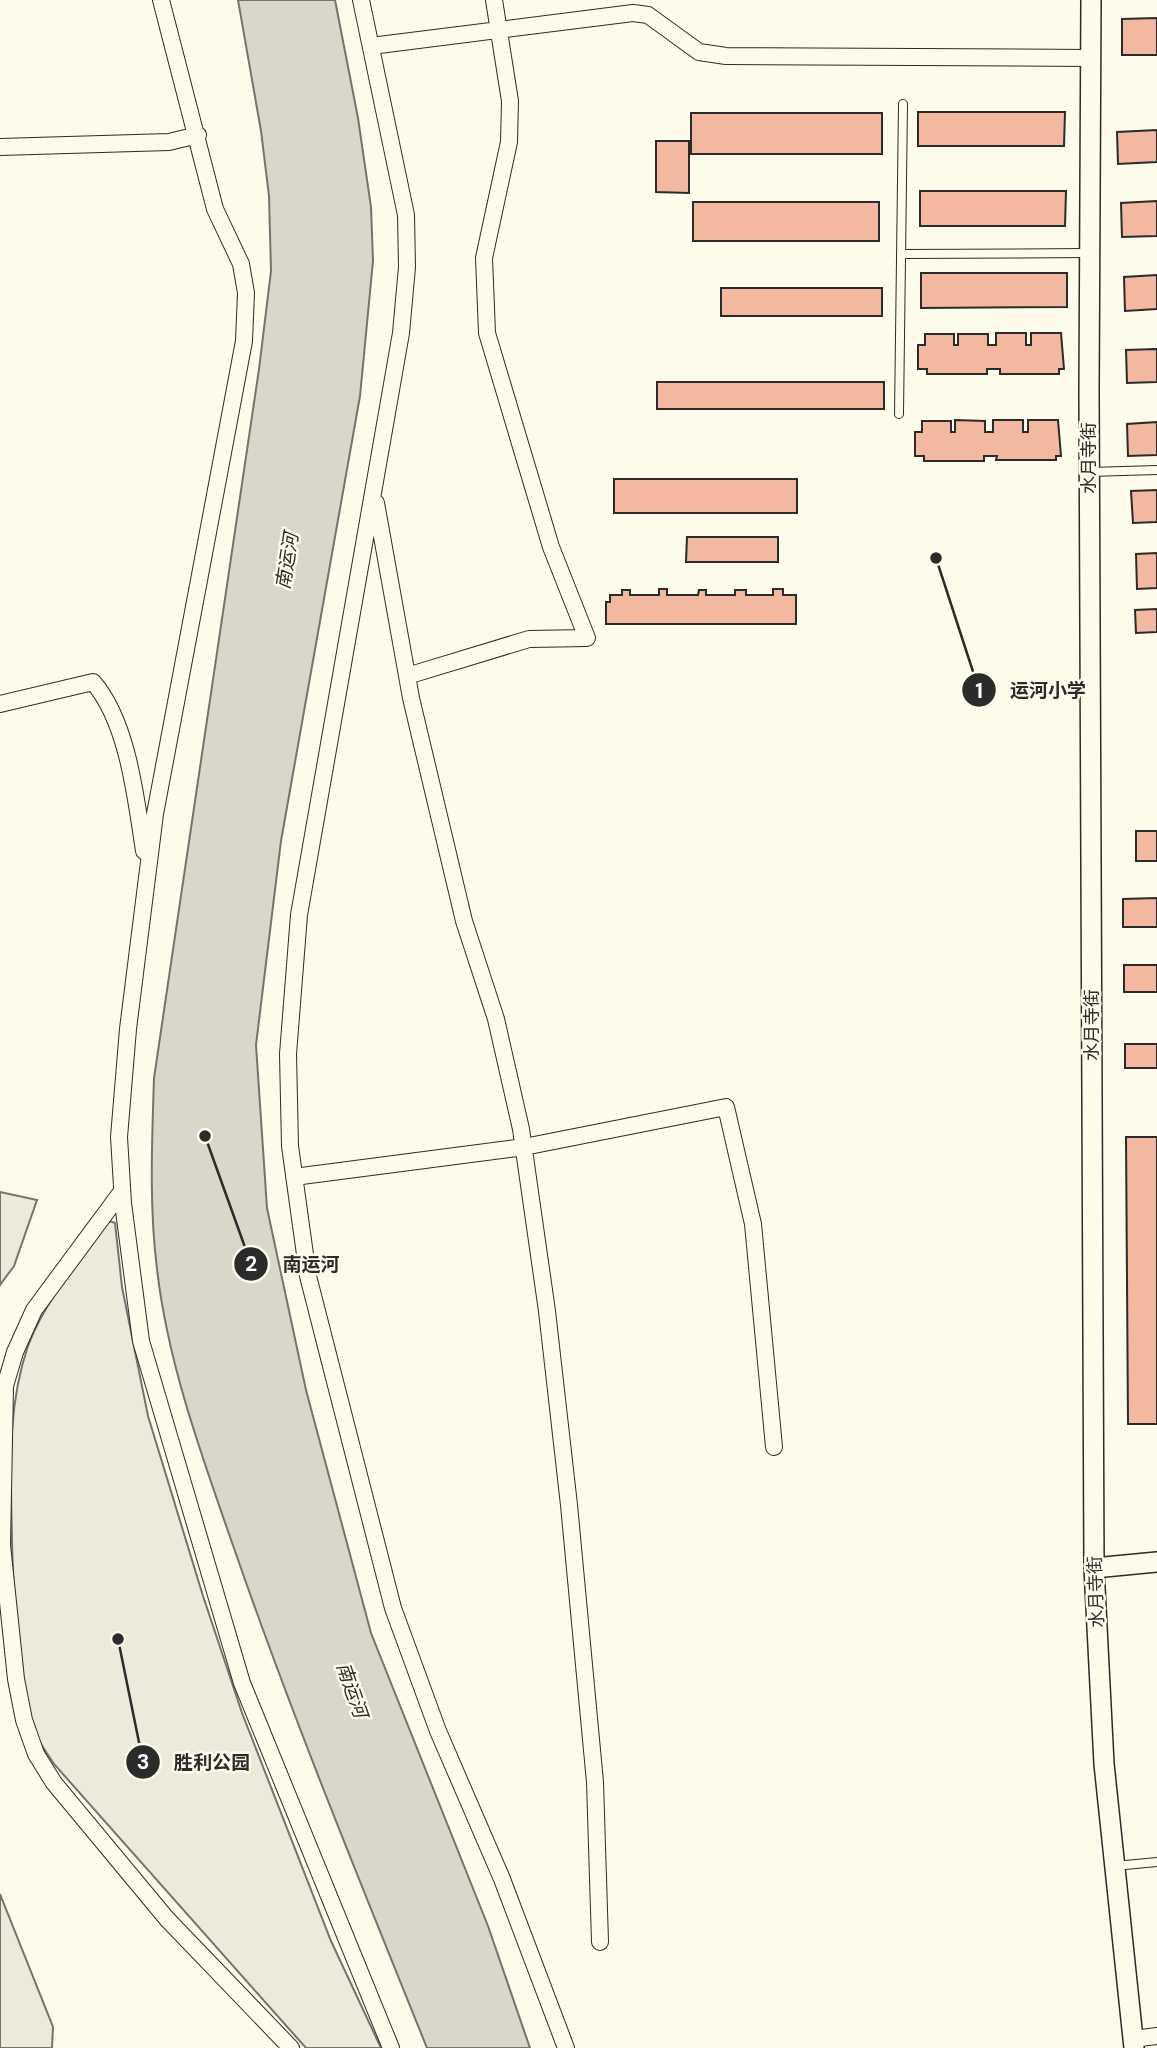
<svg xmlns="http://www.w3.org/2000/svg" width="1157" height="2048" viewBox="0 0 1157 2048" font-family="'DM Sans','Noto Sans SC',sans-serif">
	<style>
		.green { fill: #ecebdb; stroke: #74746e; stroke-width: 2 }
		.water { fill: #d8d7c9; stroke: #74746e; stroke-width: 2 }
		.building { fill: #f2b8a0; stroke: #2b2b2b; stroke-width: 2 }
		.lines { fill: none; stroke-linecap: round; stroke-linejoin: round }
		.service-casing { stroke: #2b2b2b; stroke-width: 10 }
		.minor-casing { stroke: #2b2b2b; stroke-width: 18 }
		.tertiary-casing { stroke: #2b2b2b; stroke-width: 22 }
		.service { stroke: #fdfbea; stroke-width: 8 }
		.minor { stroke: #fdfbea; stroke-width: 16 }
		.tertiary { stroke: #fdfbea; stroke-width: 19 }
		.labels { text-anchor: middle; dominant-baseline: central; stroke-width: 5; stroke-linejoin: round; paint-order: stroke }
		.street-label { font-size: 18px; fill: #2b2b2b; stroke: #fdfbea }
		.water-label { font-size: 19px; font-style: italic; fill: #2b2b2b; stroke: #fdfbea }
		.leader { fill: none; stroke: #2b2b2b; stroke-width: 2.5 }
		.callout-dot { fill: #2b2b2b; stroke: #fdfbea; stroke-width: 2.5 }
		.mark-label { font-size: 21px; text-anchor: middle; font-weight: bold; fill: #fff }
		.callout-label { font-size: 19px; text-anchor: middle; font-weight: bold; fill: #2b2b2b; stroke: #fdfbea; stroke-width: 5; stroke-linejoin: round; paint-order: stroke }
	</style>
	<rect width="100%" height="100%" fill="#fdfbea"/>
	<path class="green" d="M0 1192 37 1200 14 1266 0 1285Z
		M109 1221 115 1223 122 1287 148 1416 203 1596 242 1713 331 1941 381 2048H306L54 1764C48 1754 39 1743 35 1732 15 1672 14 1604 12 1542 11 1475 6 1410 28 1346 45 1300 80 1260 109 1221Z
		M0 1894 53 2027 52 2048H0Z"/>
	<path class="water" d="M238 0H335L358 118 371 207 373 261 360 396 281 841 256 1045 267 1208 306 1390 371 1633 488 1926 530 2048H427C361 1884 294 1721 236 1554 204 1462 168 1366 157 1269 149 1205 152 1142 154 1078L259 369 271 271 269 196 261 131Z"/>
	<path class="building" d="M1157 18V55H1122V19Z
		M918 112H1065L1064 146H918Z
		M691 113H882V154H691Z
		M1157 130V162L1118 164 1117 132Z
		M656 141H689V193L656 192Z
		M920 191H1066L1065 226H920Z
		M1157 201V236L1122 237 1121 203Z
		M693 202H879V241H693Z
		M921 273H1067V307L921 308Z
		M1157 275V309L1125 311 1124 277Z
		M721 288H882V316H721Z
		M996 333H1026V345H1031V333H1061L1064 369H1059V374H1000V369H987V374H927V369H918V345H925V334H954V345H958V334H988V345H996Z
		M1157 349V382L1127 383 1126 350Z
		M657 382H884V409H657Z
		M955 420 985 421V432H993V420H1023V432H1028V420H1058L1061 456H1056V460H996L997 456H984V461H924V456H915V432H922V421H951V432H955Z
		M1157 422V455L1128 456 1127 424Z
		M614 479H797V513H614Z
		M1157 490V522L1133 523 1131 491Z
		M687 537H778V562H686Z
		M1157 553V588L1137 589 1136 554Z
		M659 589H667V595H698L699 590H706V595H735V590H746V595H773V589H783V595H796V624H606V602H610V595H622V590H630V595H659Z
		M1157 609V632L1136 633 1135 610Z
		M1136 831H1157V861H1136Z
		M1157 898V927H1123V899Z
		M1124 965H1157V992H1124Z
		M1125 1044H1157V1068H1125Z
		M1126 1137H1157V1424H1128Z"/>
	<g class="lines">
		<g class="service-casing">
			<path id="service" d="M901 254 1090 253
				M899 414 903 104
				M1089 472 1157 470
				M1115 1866 1157 1862"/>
		</g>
		<g class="minor-casing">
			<path id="minor" d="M161 0 215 209 241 264 246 293 244 341 155 814 128 1029 119 1137 123 1203 141 1341 242 1683 391 2048
				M361 0 406 215 407 267 401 333 299 915 288 1054 290 1146 308 1276 393 1608 438 1731 502 1879 566 2048
				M371 46 633 13 648 15 699 52 726 56 1091 58
				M0 147 169 142 198 135
				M376 503 411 698 464 921 496 1019 521 1129 547 1311 569 1505 595 1782 600 1942
				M407 676 529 639 587 638 551 547 487 333 484 258 509 142 510 101 494 0
				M0 704 93 682C128 722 136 799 144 851
				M294 1177 524 1147 726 1107 753 1224 774 1447
				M122 1191 34 1310 15 1352 5 1386 2 1545 16 1679 24 1720 36 1754 54 1783 167 1919 291 2048
				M1133 2039 1157 2036"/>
		</g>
		<g class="tertiary-casing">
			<path id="tertiary" d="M1091 0 1089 392 1094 1568 1104 1764 1134 2048
				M1094 1568 1157 1562"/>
		</g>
		<use href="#service" class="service"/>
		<use href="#minor" class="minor"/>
		<use href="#tertiary" class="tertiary"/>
	</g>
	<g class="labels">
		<g class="street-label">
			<text transform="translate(1089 458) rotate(-90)">水月寺街</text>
			<text transform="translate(1092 1025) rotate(-90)">水月寺街</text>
			<text transform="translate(1096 1592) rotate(-92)">水月寺街</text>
		</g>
		<g class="water-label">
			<text transform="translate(287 561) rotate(-81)">南运河</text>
			<text transform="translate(352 1690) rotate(71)">南运河</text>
		</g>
	</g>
	<path class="leader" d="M936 558L979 690M205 1136L251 1264M118 1639L143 1762"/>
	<g class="callout-dot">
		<circle cx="936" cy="558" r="7"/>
		<circle cx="205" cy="1136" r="7"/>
		<circle cx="118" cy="1639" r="7"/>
		<circle cx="979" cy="690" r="18"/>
		<circle cx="251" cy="1264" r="18"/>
		<circle cx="143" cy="1762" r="18"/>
	</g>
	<g class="mark-label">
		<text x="979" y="698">1</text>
		<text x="251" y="1271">2</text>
		<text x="143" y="1769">3</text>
	</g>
	<g class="callout-label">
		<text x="1048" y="697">运河小学</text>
		<text x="311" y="1271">南运河</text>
		<text x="212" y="1769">胜利公园</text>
	</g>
</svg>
